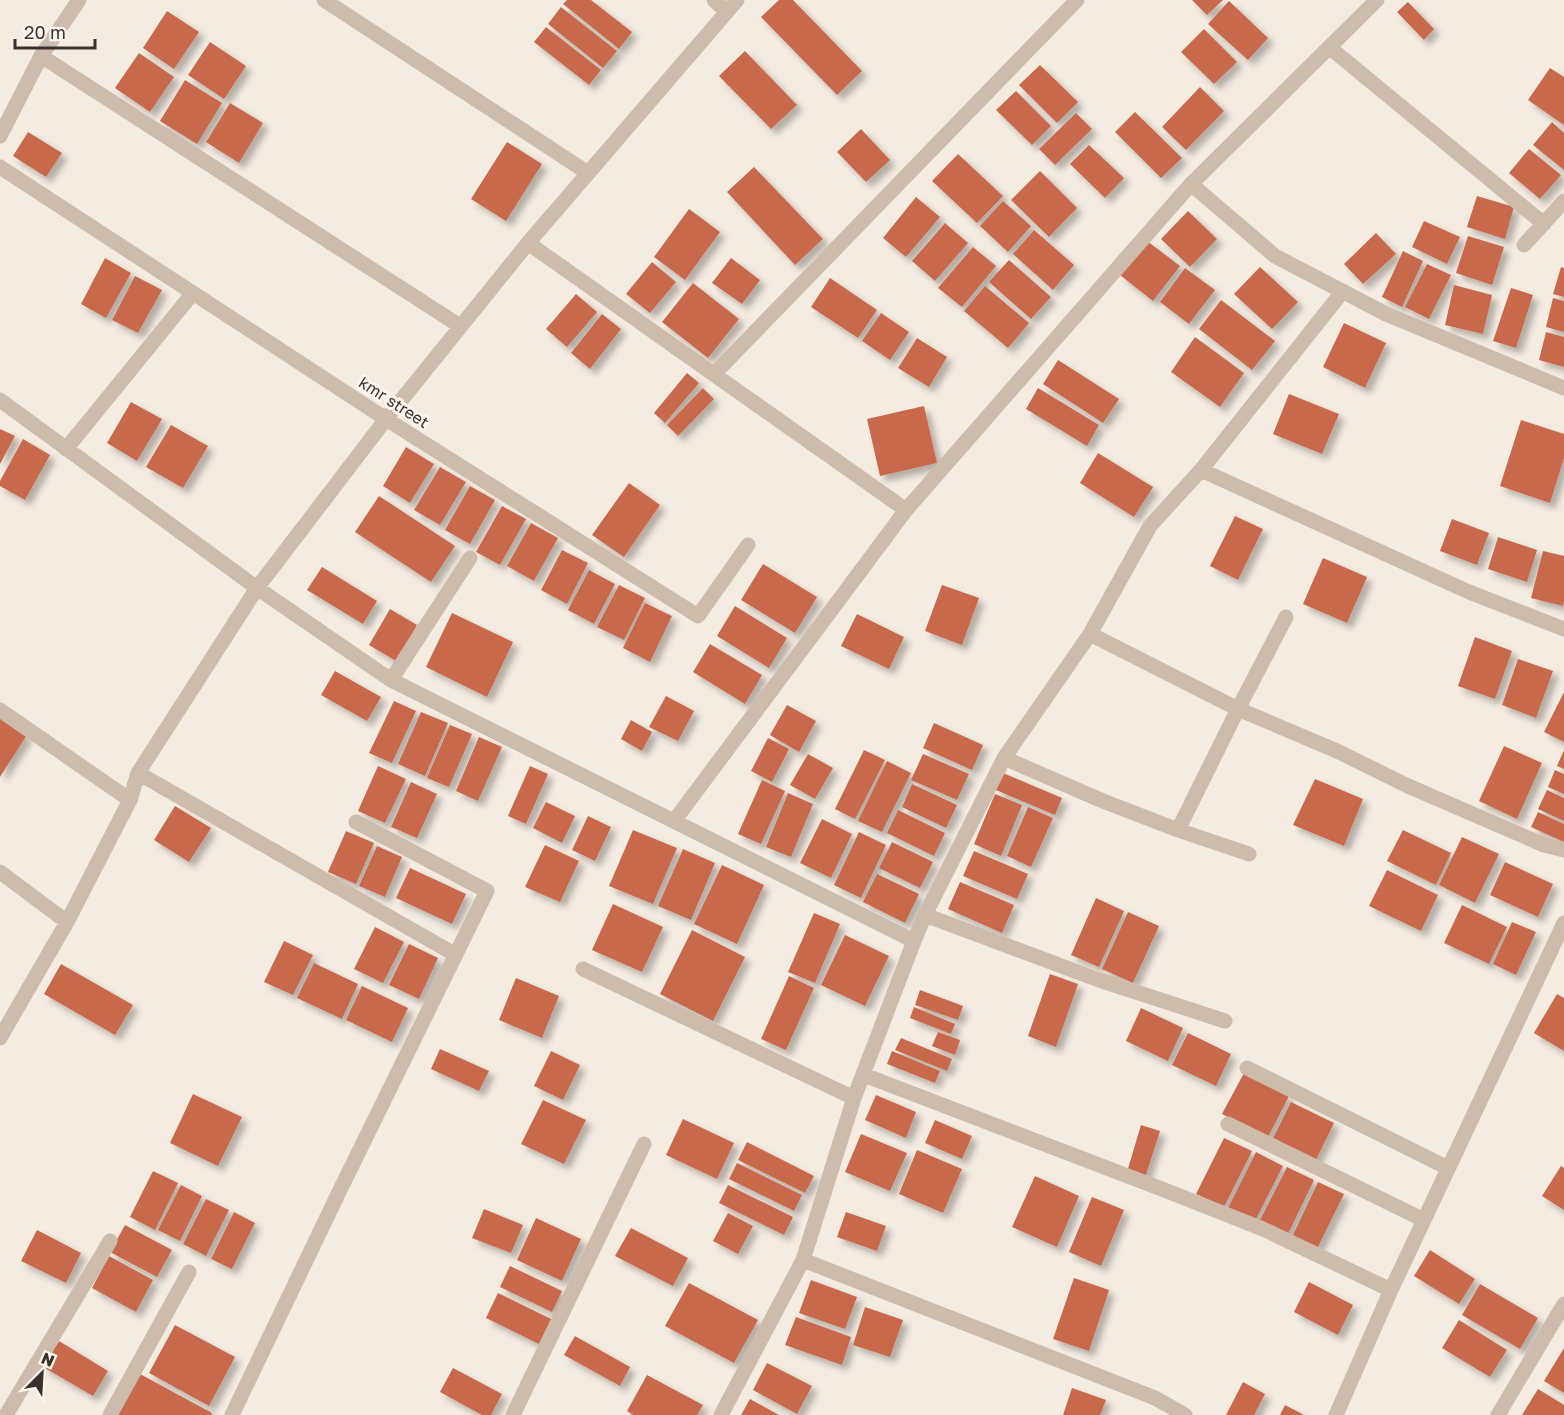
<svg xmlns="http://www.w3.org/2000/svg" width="1564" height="1415" viewBox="0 0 1564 1415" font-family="'Golos Text',sans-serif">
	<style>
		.building { fill: #c8694b; filter: url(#shadow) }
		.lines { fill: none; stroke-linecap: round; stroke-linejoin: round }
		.minor { stroke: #cdbbac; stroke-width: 15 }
		.labels { text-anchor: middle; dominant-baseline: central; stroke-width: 6; stroke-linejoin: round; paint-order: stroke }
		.street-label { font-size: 16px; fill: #3b302b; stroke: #fbf5ee }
	</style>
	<defs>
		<filter id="shadow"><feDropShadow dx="5.5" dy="5.5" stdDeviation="3" flood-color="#0004"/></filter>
	</defs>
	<rect width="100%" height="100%" fill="#f4ebe1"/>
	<path class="building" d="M567 0H591L632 32 619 49 563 4Z
		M779 0H793L862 71 837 95 761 17Z
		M1192 0H1223L1207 15Z
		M1229 1 1268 38 1248 60 1208 24Z
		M1408 2 1434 29 1424 40 1397 12Z
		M561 7 617 51 603 68 548 24Z
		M167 11 199 32 174 69 143 48Z
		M546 27 601 70 589 85 534 42Z
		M1204 29 1237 62 1214 84 1181 52Z
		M210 42 246 66 224 99 188 75Z
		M745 51 797 105 771 129 719 76Z
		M139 53 174 77 150 112 115 88Z
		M1040 65 1078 102 1057 123 1019 85Z
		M1550 68 1564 77V125L1528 100Z
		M185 80 222 103 197 144 160 121Z
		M1200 87 1224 111 1186 150 1162 127Z
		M1016 91 1051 126 1032 145 996 110Z
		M230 103 263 123 239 163 206 142Z
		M1135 112 1182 158 1161 178 1115 132Z
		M1076 113 1092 129 1055 165 1039 149Z
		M1552 122 1564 133V170L1533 145Z
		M861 129 890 160 866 182 837 152Z
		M28 132 62 153 46 177 13 156Z
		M507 142 542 164 506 221 471 199Z
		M1089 145 1124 178 1105 198 1070 164Z
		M1529 149 1561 175 1540 199 1509 173Z
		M958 154 1003 196 977 223 932 181Z
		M754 167 823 239 795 265 727 192Z
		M1040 171 1077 208 1049 237 1011 200Z
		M1477 196 1514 207 1505 239 1467 227Z
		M916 197 940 217 906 257 883 238Z
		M1003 201 1031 226 1008 252 980 226Z
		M689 209 720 232 685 280 654 257Z
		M1188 211 1217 239 1190 267 1161 239Z
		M1424 221 1460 237 1447 264 1412 247Z
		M945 223 968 243 935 281 912 261Z
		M1034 230 1074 265 1053 290 1013 254Z
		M1376 233 1396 254 1363 284 1344 264Z
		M1468 236 1504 247 1492 285 1456 273Z
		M1147 241 1180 266 1153 301 1120 275Z
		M973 247 996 266 962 307 938 288Z
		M1403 251 1423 261 1402 307 1382 297Z
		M105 258 131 273 106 318 81 304Z
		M731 258 760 280 742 304 712 283Z
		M1009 260 1051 297 1031 319 989 282Z
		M652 262 676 282 650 313 626 294Z
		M1427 264 1451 275 1429 319 1405 307Z
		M1260 267 1298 302 1272 329 1234 294Z
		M1561 267 1564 268V297L1553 294Z
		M1185 268 1215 290 1189 324 1160 302Z
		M135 276 162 290 138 333 112 320Z
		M830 278 877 310 858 338 811 307Z
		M693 283 739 319 708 358 662 322Z
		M1454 285 1492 295 1483 334 1445 325Z
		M985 286 1029 323 1008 348 964 311Z
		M1511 288 1533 295 1516 348 1493 341Z
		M576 294 597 312 567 347 546 329Z
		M1553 298 1564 301V332L1546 327Z
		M1221 300 1275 341 1252 370 1199 329Z
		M881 313 909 332 890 360 862 341Z
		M602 314 621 329 590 369 571 353Z
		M1344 323 1386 343 1365 388 1323 367Z
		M1546 332 1564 337V367L1539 360Z
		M1195 337 1244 373 1220 407 1171 372Z
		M917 338 947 357 929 387 898 368Z
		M1058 360 1119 399 1103 423 1043 384Z
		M687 373 699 383 665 423 654 413Z
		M703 388 714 399 678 436 667 425Z
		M1038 388 1099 425 1087 446 1026 409Z
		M1289 394 1339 414 1322 454 1273 434Z
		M131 402 162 419 137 461 107 443Z
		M924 406 937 463 880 476 867 419Z
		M1521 420 1564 434V458L1550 503 1500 486Z
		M171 425 208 446 183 488 146 467Z
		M0 429 15 436 0 464Z
		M23 439 50 455 25 500 0 486V481Z
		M406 447 434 464 410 503 383 486Z
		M1098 453 1153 487 1134 517 1080 483Z
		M440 467 466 482 440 525 414 510Z
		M629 483 660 505 624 557 592 535Z
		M470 486 495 500 470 544 445 530Z
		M379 496 455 546 431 582 355 532Z
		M502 506 526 519 500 565 476 552Z
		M1235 516 1263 529 1238 580 1210 566Z
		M1452 519 1489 533 1477 565 1440 551Z
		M531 523 558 538 534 581 507 566Z
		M1498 537 1537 550 1527 582 1488 569Z
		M562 550 588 563 567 604 541 590Z
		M1543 551 1564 556V601L1563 606 1531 598Z
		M1323 558 1367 577 1347 623 1303 604Z
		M763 564 817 597 795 633 741 600Z
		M322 567 377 601 363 624 307 590Z
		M589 570 615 584 594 624 568 610Z
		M619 585 645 598 624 640 597 627Z
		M942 585 979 598 962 645 925 631Z
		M645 603 672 616 650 662 623 648Z
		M735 606 787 638 769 668 717 636Z
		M390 609 417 625 396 661 369 645Z
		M452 613 513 642 487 697 426 667Z
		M857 614 904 637 889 669 841 646Z
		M1475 637 1512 651 1495 699 1458 686Z
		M710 644 762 675 745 704 693 672Z
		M1518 659 1553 671 1536 718 1502 705Z
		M335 671 381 697 367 721 321 695Z
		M1564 692V742L1544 732Z
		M666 696 694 711 678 741 649 727Z
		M394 701 416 711 392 763 369 753Z
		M787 705 816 721 799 752 770 735Z
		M421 712 448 723 425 776 398 764Z
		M0 718 27 735 0 777Z
		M631 720 652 732 642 751 621 739Z
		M934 723 983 745 972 770 923 748Z
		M450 725 472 734 449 787 427 778Z
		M479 737 502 747 478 801 456 791Z
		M768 738 789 749 772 782 751 771Z
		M1504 746 1542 763 1517 819 1479 801Z
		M864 750 885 760 855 819 835 809Z
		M1564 750V769L1557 766Z
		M808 754 833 768 815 799 790 785Z
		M923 754 969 774 957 800 911 780Z
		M887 761 911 773 882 832 858 821Z
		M378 766 406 779 385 823 358 811Z
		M530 766 548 774 526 824 508 816Z
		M1555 770 1564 774V794L1548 787Z
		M1003 773 1062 798 1055 815 996 790Z
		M1315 779 1363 799 1344 846 1293 825Z
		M762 780 785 791 761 844 738 834Z
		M411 782 437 794 417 838 391 827Z
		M912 784 957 805 946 828 902 807Z
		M1547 790 1564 798V821L1538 809Z
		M788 793 813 804 791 857 766 847Z
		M995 794 1022 805 1001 856 974 844Z
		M546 802 575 816 562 843 533 828Z
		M175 806 211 828 189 862 154 840Z
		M1028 807 1053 818 1031 867 1007 856Z
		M898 810 945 833 934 856 887 833Z
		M1538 812 1564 824V842L1531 827Z
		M588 816 611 827 595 861 572 850Z
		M822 819 852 834 831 878 800 863Z
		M633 830 677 848 653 904 609 886Z
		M1403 830 1451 853 1436 885 1387 861Z
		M346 831 374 843 356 884 328 872Z
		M859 832 886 845 861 898 834 885Z
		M1462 837 1499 854 1475 903 1439 885Z
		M892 842 933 862 920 888 879 868Z
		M545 845 579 861 560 902 525 887Z
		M377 846 402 857 385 897 359 886Z
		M683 849 715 863 691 920 658 906Z
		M974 851 1028 874 1017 899 963 876Z
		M1505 862 1553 884 1538 917 1490 895Z
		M722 865 764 885 737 944 694 924Z
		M410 868 466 894 452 924 396 898Z
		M1387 870 1438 895 1421 931 1369 906Z
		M877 874 919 894 905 923 863 902Z
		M960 882 1014 905 1002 933 948 909Z
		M1096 898 1124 911 1099 967 1071 955Z
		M613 904 663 927 642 972 592 950Z
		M1462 905 1507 927 1489 964 1444 943Z
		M1128 912 1159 926 1133 983 1102 969Z
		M814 913 840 924 815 983 788 972Z
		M1512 922 1536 932 1516 975 1493 964Z
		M375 927 404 942 383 983 354 969Z
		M692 930 745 957 713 1021 660 994Z
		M845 935 889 956 865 1006 821 985Z
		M284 941 313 955 293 995 264 982Z
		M409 944 438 958 419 999 389 985Z
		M314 963 358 984 342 1019 297 998Z
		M61 964 133 1005 115 1035 44 994Z
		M1050 974 1078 984 1056 1047 1028 1036Z
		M789 976 814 988 786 1050 761 1039Z
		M516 978 559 996 542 1038 499 1020Z
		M362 986 408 1008 392 1042 346 1020Z
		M920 990 963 1006 958 1020 915 1005Z
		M1557 994 1564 998V1051L1534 1033Z
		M914 1007 955 1024 951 1034 910 1018Z
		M1141 1008 1183 1028 1168 1061 1126 1041Z
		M938 1032 960 1040 955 1055 932 1046Z
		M1188 1033 1231 1054 1216 1086 1172 1065Z
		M901 1038 952 1059 947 1071 895 1050Z
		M440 1049 489 1071 479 1091 431 1069Z
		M551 1051 580 1065 563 1100 534 1086Z
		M892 1051 940 1071 935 1083 887 1064Z
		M1244 1073 1289 1096 1268 1137 1222 1114Z
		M193 1094 242 1117 218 1166 170 1143Z
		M876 1095 916 1112 906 1138 865 1120Z
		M543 1100 586 1120 564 1164 521 1144Z
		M1291 1102 1334 1123 1315 1162 1272 1140Z
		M683 1119 734 1143 717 1179 666 1155Z
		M935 1120 972 1136 962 1159 925 1143Z
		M1141 1125 1160 1131 1145 1178 1127 1172Z
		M861 1134 907 1153 890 1191 845 1172Z
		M1224 1138 1252 1151 1224 1207 1196 1194Z
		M747 1142 814 1176 805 1193 738 1160Z
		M917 1150 962 1169 943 1213 899 1194Z
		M1256 1152 1283 1166 1255 1221 1228 1208Z
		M737 1163 802 1195 794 1211 729 1179Z
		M1561 1166 1564 1168V1210L1542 1196Z
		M1287 1167 1314 1180 1287 1236 1259 1222Z
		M153 1171 178 1183 155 1230 130 1217Z
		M1035 1176 1079 1196 1057 1247 1012 1227Z
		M1318 1182 1344 1194 1317 1249 1292 1237Z
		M181 1185 202 1196 180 1241 158 1230Z
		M728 1185 793 1217 784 1235 719 1203Z
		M1092 1197 1124 1210 1101 1266 1069 1252Z
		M206 1199 229 1210 206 1256 183 1244Z
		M484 1209 523 1225 511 1253 472 1238Z
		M234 1212 255 1223 232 1269 211 1259Z
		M846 1212 886 1226 877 1251 837 1237Z
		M728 1213 753 1226 738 1254 713 1241Z
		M536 1218 581 1239 562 1281 517 1260Z
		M125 1225 172 1250 157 1277 110 1252Z
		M631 1228 688 1258 673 1286 615 1256Z
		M37 1230 81 1253 66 1283 21 1261Z
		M1430 1250 1475 1279 1459 1304 1414 1276Z
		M109 1256 153 1280 136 1312 92 1288Z
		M510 1266 562 1291 552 1312 500 1287Z
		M1074 1278 1109 1290 1089 1351 1053 1339Z
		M811 1280 857 1297 845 1329 799 1313Z
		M1309 1282 1353 1305 1338 1335 1294 1312Z
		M689 1283 758 1320 734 1363 665 1326Z
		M1480 1284 1538 1318 1520 1349 1462 1315Z
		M498 1293 551 1319 539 1344 486 1318Z
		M865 1307 903 1320 890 1357 853 1345Z
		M796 1317 851 1337 842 1365 785 1345Z
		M1459 1320 1507 1350 1490 1377 1442 1348Z
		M175 1325 235 1357 209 1406 149 1373Z
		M575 1336 630 1367 620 1386 564 1355Z
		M59 1341 108 1371 93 1396 43 1367Z
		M1564 1348V1393L1544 1381Z
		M767 1363 812 1386 797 1414 753 1390Z
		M453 1368 502 1394 491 1415H482L440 1392Z
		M140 1374 212 1413 211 1415H118Z
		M647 1375 703 1405 697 1415H633L627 1411Z
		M1243 1382 1265 1394 1254 1415H1226Z
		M1072 1388 1106 1400 1100 1415H1063Z
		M1538 1389 1564 1405V1415H1522Z
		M750 1399 779 1415H741Z
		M1285 1405 1304 1415H1280Z"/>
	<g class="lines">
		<path class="minor" d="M324 0 588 173
			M714 0 727 12
			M1329 47 1544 224
			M41 56 460 326
			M0 136 41 56 79 0
			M0 167 386 419 698 616 748 545
			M1191 184 1275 256 1386 314 1564 388
			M528 243 906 510
			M1524 245 1564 201
			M714 374 1077 0
			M0 400 257 588 391 680 914 941
			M66 449 193 293
			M1201 470 1469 592 1564 629
			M1090 634 1238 709 1337 751 1408 786 1544 845 1564 850
			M391 680 470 558
			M0 710 130 800
			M1004 758 1090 634 1150 526 1201 470 1343 291
			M138 773 456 955
			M674 821 906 510 1191 184 1377 0
			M1178 830 1238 709 1286 617
			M0 872 67 922
			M925 915 1099 980 1225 1021
			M583 969 854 1098
			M0 1038 67 922 130 800 138 773 257 588 386 419 528 243 737 0
			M1247 1068 1448 1168
			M864 1075 1167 1191 1263 1229 1391 1290
			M1228 1124 1424 1220
			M803 1260 1155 1398 1185 1415
			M6 1415 110 1241
			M110 1415 189 1272
			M232 1415 340 1190 487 891 356 822
			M513 1415 644 1144
			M721 1415 803 1260 854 1098 914 941 925 915 1004 758 1103 801 1178 830 1249 854
			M1336 1415 1391 1290 1564 923
			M1498 1415 1564 1304"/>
	</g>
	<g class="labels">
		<g class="street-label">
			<text transform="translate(394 402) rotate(33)">kmr street</text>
		</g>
	</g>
	<g transform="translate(42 1373) rotate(24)" stroke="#fbf5ee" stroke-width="4.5" paint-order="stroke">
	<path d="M0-4.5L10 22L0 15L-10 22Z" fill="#3b302b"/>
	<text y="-9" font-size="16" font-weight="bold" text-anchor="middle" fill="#3b302b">N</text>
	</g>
	<path d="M15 39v9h80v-9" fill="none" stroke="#3b302b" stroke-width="3"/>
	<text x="24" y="39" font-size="18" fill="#3b302b" stroke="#fbf5ee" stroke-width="4.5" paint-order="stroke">20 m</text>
</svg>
